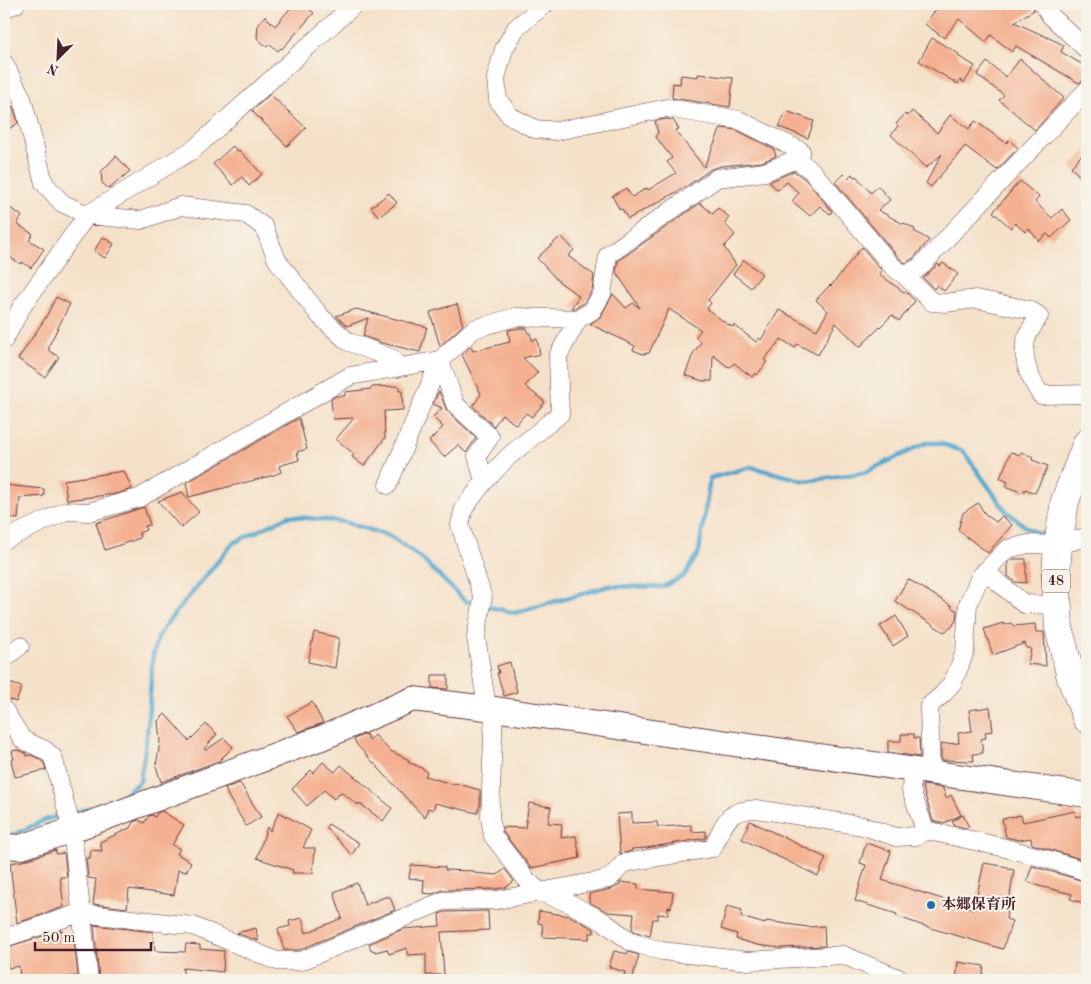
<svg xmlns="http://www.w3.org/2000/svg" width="1091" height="984" viewBox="0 0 1091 984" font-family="'Old Standard TT','Noto Serif JP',serif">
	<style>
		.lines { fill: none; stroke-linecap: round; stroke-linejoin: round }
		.stream { stroke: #4fa5cc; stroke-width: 4.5 }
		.building { fill: #f4b090 }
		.street-casing { stroke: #643c43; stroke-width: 19 }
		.secondary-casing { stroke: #643c43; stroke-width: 26 }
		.primary-casing { stroke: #643c43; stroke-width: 29 }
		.street { stroke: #fff; stroke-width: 18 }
		.secondary { stroke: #fff; stroke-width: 24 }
		.primary { stroke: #fff; stroke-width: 28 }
		.poi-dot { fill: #1f6fb2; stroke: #f7f3e8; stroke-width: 2 }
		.labels { text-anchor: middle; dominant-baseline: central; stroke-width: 4; stroke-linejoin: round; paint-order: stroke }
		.shield { fill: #f7f3e8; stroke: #7e5f64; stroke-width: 1 }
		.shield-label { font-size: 14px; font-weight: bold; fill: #4a1f2b }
		.poi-label { font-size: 15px; font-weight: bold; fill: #4a1f2b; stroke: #f7f3e8; text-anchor: start }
	</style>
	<rect width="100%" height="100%" fill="#f7f3e8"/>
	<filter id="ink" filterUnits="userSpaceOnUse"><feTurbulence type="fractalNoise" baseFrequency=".02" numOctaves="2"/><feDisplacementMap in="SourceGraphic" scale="10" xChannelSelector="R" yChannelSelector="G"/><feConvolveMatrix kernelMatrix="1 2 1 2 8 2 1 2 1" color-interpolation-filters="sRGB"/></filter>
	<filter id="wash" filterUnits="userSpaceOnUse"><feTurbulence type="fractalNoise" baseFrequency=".0096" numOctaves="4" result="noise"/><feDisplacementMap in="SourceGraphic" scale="20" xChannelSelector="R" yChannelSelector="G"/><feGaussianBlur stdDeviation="1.12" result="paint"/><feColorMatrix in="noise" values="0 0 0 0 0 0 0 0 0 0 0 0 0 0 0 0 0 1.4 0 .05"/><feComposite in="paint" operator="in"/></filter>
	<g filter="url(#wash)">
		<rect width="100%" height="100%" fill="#f5e1c9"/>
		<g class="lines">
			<path class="stream" d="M486 606 515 613 609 586 662 587 684 576 699 552 710 478 751 467 805 481 864 473 926 443H939L963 451 1006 511 1027 528 1039 534 1052 533
				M71 813 116 801 140 781 147 736 153 655 158 637 167 623 233 543 289 516 344 522 390 536 421 558 465 601 478 604
				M9 837 47 819 64 815"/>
		</g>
		<g id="blocks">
			<path class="building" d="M294 4H314L309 9 314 13 282 49 281 48 278 51 270 44 267 47 257 38 258 24 265 16 275 26Z
				M940 4H1032L1034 10 1014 22 1064 45 1061 52 1087 67V75L1085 80 1079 83 1016 46 1012 52 991 35 986 42 959 19 944 38 925 24Z
				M932 38 959 54 958 56 975 66 964 83 960 80 958 84 919 61Z
				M1020 59 1064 98 1035 130 999 100 1004 95 977 75 987 62 1006 77Z
				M698 74 733 78 730 107 672 98 673 83 680 84 681 75 698 77Z
				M270 94 306 128 287 146 252 111Z
				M13 106 18 123 4 132V112Z
				M786 111 814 121 808 138 779 127Z
				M912 111 937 133 950 115 969 129 975 121 1006 143 1009 140 1018 148 997 170 965 146 931 187 926 183 942 154 926 168 891 135 898 126 896 124 905 114 908 116Z
				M667 119 673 120 679 129 675 130 704 167 721 128 736 130 774 149 776 156 762 162 721 166 711 169 687 186 628 219 622 209 620 210 612 196 626 188 632 197 647 188 648 190 676 173 667 162 672 158 655 136 658 133 655 121Z
				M233 146 237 151 239 150 262 174 249 186 242 177 233 185 213 164Z
				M1087 149V184L1071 167Z
				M116 156 130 171 109 189 102 183 101 172Z
				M794 171 805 179 832 211 830 214 820 206 810 216 792 201 799 193 787 182 778 190 769 182Z
				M844 174 848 178 852 174 854 177 856 176 871 193 878 186 890 200 878 210 903 224 904 223 915 229 914 231 929 240 913 259 905 263 899 258 835 182Z
				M1020 181 1039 197 1035 202 1052 218 1062 209 1071 220 1051 238 1047 234 1039 241 1028 228 1025 232 1015 223 1011 228 993 212Z
				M389 193 397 203 379 217 371 207Z
				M700 203 713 214 718 208 729 217 725 224 735 235 724 247 736 265 708 300 711 303 707 309 727 324 733 327 734 325 756 342 759 338 761 340 779 310 817 330 828 311 816 300 830 285 831 286 862 247 882 271 879 274 905 293 906 292 915 301 899 321 892 315 860 347 836 323 818 355 797 344 795 348 781 339 764 360 767 362 757 375 755 373 752 377 734 363 731 367 727 366 713 355 712 381H703L685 375 693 354 701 342 695 337 701 330 669 309 649 353 643 354 633 350 635 346 590 324 601 316 613 294 626 308 633 303 640 308 616 272 618 261Z
				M4 204 22 216 17 224 33 234 29 240 44 249 31 268 22 262 20 264 4 253Z
				M561 236 574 250 568 256 594 275 592 290 584 303 575 308H571L579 296 558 281 537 258Z
				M103 237 114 244 105 258 94 251Z
				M744 260 762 274 751 288 733 274Z
				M943 263 958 274 944 291 937 285 934 289 923 278 938 264 940 266Z
				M56 297 70 304 48 347 50 348 48 350 59 357 45 377 18 359 46 317Z
				M457 304 463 325 440 346 430 312Z
				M356 309 427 327 420 352 382 343 363 336 368 318 347 326 336 316Z
				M520 328H527L528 333H530L532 340 537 339 540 354 523 358 538 372 525 386 545 402 532 417 526 413 516 425 502 414 494 426 473 406 481 394 462 355 471 346 473 351 510 342 508 330Z
				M399 386V391H402L403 410 384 411 385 438 364 466 352 457 354 454 336 439 354 418 333 419 331 399 336 396H345V392L371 389V387Z
				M439 391 447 411 476 438 466 453 458 445 444 457 429 441 443 427 433 417 442 408 433 404Z
				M299 418 307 449 297 452 299 460 279 466 281 472 274 475 189 497 186 483Z
				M1011 452 1020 455 1021 452 1033 457 1032 460 1048 466 1035 493 1025 489 1023 493 1006 486 1008 482 1000 478Z
				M124 471 132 489 115 494 67 500 64 480Z
				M4 485 44 489V496L20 498 18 519 4 517Z
				M182 492 199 512 181 528 158 501Z
				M978 503 985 514 996 522 1002 516 1012 525 988 553 958 530 963 513Z
				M144 507 150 525 145 526 146 530 139 533 140 538 105 550 96 523Z
				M1012 559H1026V583L1015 582 1008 576V563Z
				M908 579 952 606 951 607 957 611 956 620 952 627 944 632 895 601Z
				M896 616 908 636 893 646 880 626Z
				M1003 623 1004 625 1011 623 1014 626 1035 624 1036 632H1044L1046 666 1028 664 1031 648H1026L1025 643 993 655 984 629Z
				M314 632 339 638 335 668 308 662Z
				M510 662 517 692 504 696 497 673H499L497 666Z
				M432 675H448V689L432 688Z
				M9 683 22 687 16 702 4 698Z
				M312 702 323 723 298 732 287 716Z
				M990 707 993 731 985 732 986 738 981 739 983 753 973 754 974 761 941 760V744L959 743 958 733 972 731 969 710Z
				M165 714 189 741 206 724 217 734 204 749 206 750 224 738 233 747 219 761 161 782 156 766 160 742 158 721Z
				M366 734 369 740 375 735 389 750 409 760 408 762 424 769 427 773 425 776 455 785V783L480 790V805L477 813 435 803 433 810 428 808 425 818 357 745 354 739Z
				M901 734H914V738H919L920 757 888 752V741H901Z
				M18 750 26 753V756L31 755 39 759 44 763 46 770 15 777 11 760 14 759 12 751Z
				M323 762 335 772 341 765 392 808 383 821 359 803 358 805 341 792 334 799 324 790 307 806 292 789 311 770 313 773Z
				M240 783 261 817 246 826 228 796 225 788Z
				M922 785 943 788 946 798 951 795 961 815 944 823 933 821Z
				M529 803 551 807 548 823 562 824 561 838 576 836 580 858 531 868 503 832 502 827 525 828Z
				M162 811 184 825 172 845 180 849 177 854 191 862 186 872 178 870 174 895 129 889 127 908 93 904 96 879 88 878 86 858H90L91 850 102 851 100 842 130 828 133 822 139 820 144 823 149 816 152 815 155 817 157 813Z
				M1075 811 1076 817 1087 815V861L1032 844 1031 838 1019 840 1006 837 1002 819 1021 815 1023 822Z
				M279 812 311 830 303 848H315L313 873H292L293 870 257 858 267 827 270 831Z
				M632 813V823L657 822 658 827 691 825 692 832 706 831V838L646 848 632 849V851L620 854 617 814Z
				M963 815 969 827 966 828 954 825 952 821Z
				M750 821 826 858 818 876 742 839Z
				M328 824 359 843 352 855 326 827Z
				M866 843 891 851 882 880 974 909 984 863 1008 867V869L1014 870 1006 919 1012 921 1003 949 924 926 896 916 897 914 855 901 866 865 860 863Z
				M56 850V854L64 853 67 877H60L64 907 17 923 10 863 22 861Z
				M411 865 445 867V870L474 871V873L497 875 505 869 514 881 507 887 496 889 443 890 432 894 423 893 424 880 409 878Z
				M1032 866 1087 882V904L1070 899 1072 894 1039 886 1027 881Z
				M620 882 638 884V889L673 892 671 908 668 907V915L658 914V919H653L650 936 636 932 632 929 634 914 608 912 589 902V894L612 889 620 885Z
				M357 883 365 905 385 897H390L395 910 299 950H284L278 929 290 926 289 921 302 918 306 933 342 918 334 892Z
				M727 906 742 910 741 917 765 924 766 921 808 927 824 926 825 946 781 948 757 945 736 939 737 934 721 929Z
				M488 911 489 930 441 932 444 975H426V954L407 955V948L389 954 387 949 375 952 374 950 371 951 369 944 403 929 440 926 439 914 445 912Z
				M539 911 570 916 594 929V933H590L589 939 543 937 542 924 538 923Z
				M94 925 153 932 155 951 185 952 186 944 200 945V949L224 951 223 972 183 968V980H99Z
				M256 928 258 941 237 933Z
				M62 930 63 936 73 934 78 976 47 980H20L19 966 8 968 4 948Z
				M614 951 628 954V952L639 955 632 979 624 977 625 972 609 967Z
				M958 962 984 966 982 980H956Z"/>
		</g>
	</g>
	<g filter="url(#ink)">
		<use href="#blocks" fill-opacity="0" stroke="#643c43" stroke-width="1"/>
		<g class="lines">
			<g class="street-casing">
				<path id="street" d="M545 4 516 28 504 49 496 78 498 100 510 116 535 129 557 131 667 108 739 120 801 151 796 159
					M1043 4 1050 15 1087 50
					M4 9 16 4
					M4 63 22 98 44 183 62 203 87 215 141 220 181 206 246 214 264 227 277 260 320 316 347 341 393 359 397 368
					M904 275 932 302 945 303 976 299 1030 310 1039 316C1035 323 1028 332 1026 340 1021 360 1030 379 1041 395L1087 394
					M578 319 558 356 560 414 509 456 484 482 464 508 460 525 483 598 476 637 486 701 494 709 490 817 493 836 526 879 540 892 571 904 604 922 631 942 662 951 748 961 843 955 903 980
					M4 340 21 308 87 215 194 149 355 4
					M388 485 440 360 455 404 490 437 477 456 484 482
					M4 540 66 511 89 512 139 498 350 376 440 360 474 329 515 317 578 319 592 311 602 294 608 255 717 178 765 172 796 159 812 171 892 266 904 275 919 268 1087 90
					M985 571 1024 604 1058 605
					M4 659 20 646
					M4 710 23 740 45 750 53 757 72 830 89 980
					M931 773 929 706 943 694 953 682 960 665 965 651 968 604 980 577 1007 549 1028 544 1058 545 1087 537
					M925 830C980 842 1034 853 1087 872
					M4 938 80 913 193 926 277 961H301L443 901 497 900 609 879 624 863 713 848C725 823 726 810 756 809L863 826 896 837 917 836 925 830 911 790 912 770"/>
			</g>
			<g class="secondary-casing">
				<path id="secondary" d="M4 846 21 847 72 830 324 737 413 699 494 709 1087 795"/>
			</g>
			<g class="primary-casing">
				<path id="primary" d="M1087 443 1065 501 1058 545 1056 575 1059 628 1071 678 1087 719"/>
			</g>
			<use href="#street" class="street"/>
			<use href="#secondary" class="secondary"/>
			<use href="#primary" class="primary"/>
		</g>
	</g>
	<circle class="poi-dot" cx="931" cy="905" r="5"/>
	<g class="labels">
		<rect class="shield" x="1042" y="569.5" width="28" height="23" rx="4"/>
		<g class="shield-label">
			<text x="1056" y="581">48</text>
		</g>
		<g class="poi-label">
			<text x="941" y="905">本郷保育所</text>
		</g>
	</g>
	<rect width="1091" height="984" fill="none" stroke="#f7f3e8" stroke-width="20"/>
	<g transform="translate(58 58) rotate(204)" stroke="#f7f3e8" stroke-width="4" paint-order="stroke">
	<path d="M0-4L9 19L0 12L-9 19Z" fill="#4a1f2b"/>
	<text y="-8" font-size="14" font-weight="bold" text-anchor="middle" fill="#4a1f2b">N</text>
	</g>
	<path d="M35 942v8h116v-8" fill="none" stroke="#4a1f2b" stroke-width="2.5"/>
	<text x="42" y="942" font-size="15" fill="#4a1f2b" stroke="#f7f3e8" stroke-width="4" paint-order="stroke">50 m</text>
</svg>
